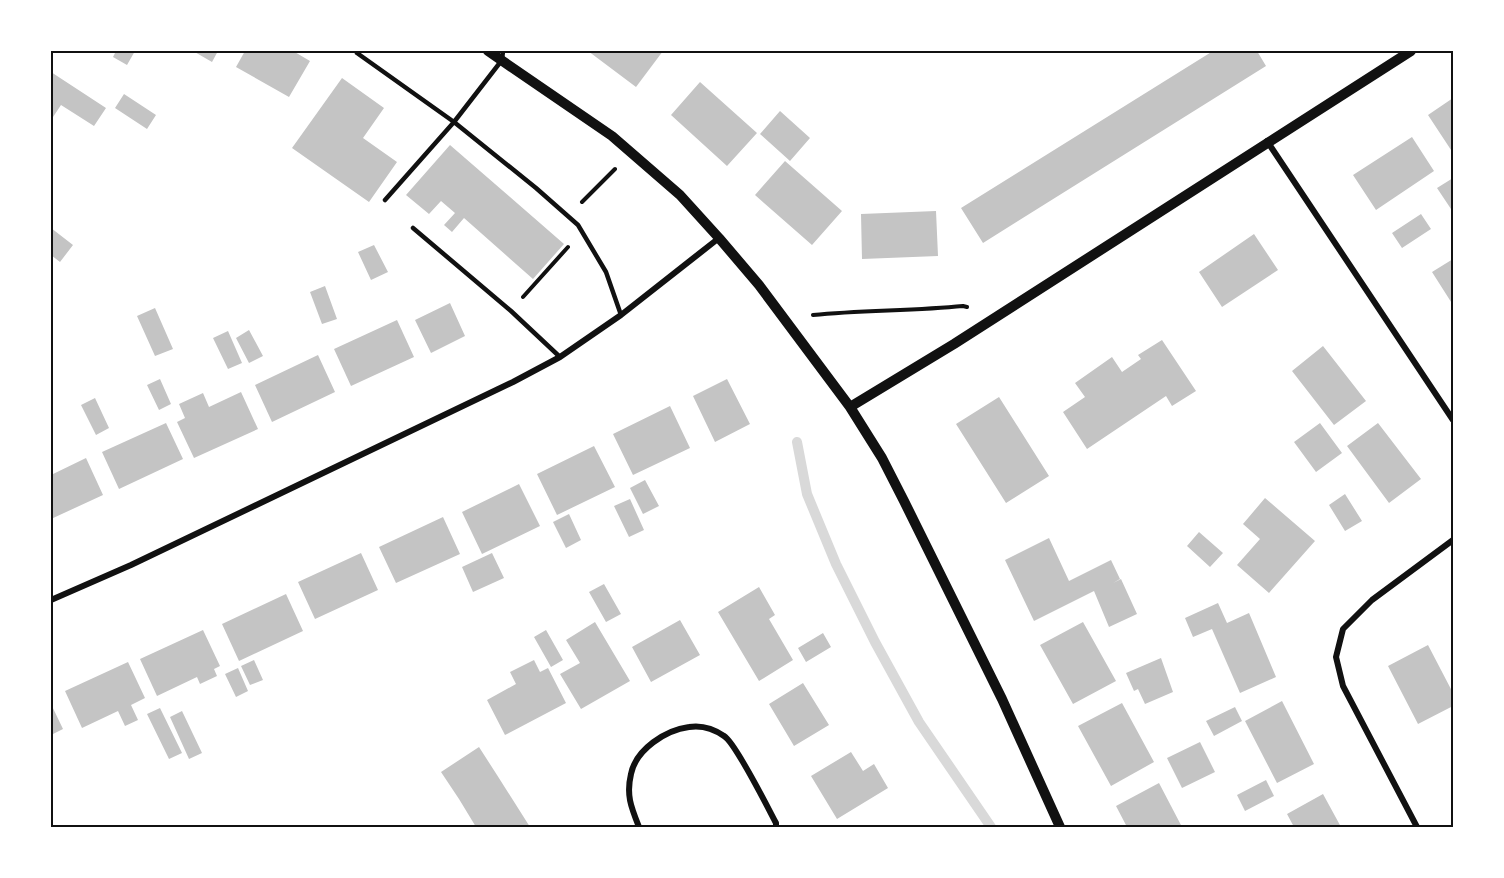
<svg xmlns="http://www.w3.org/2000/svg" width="1504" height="878" viewBox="0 0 1504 878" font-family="Poppins,sans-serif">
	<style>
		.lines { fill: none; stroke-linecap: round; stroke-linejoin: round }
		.stream { stroke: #d9d9d9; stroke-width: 10 }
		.building { fill: #c4c4c4 }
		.path { stroke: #111; stroke-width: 4 }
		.service { stroke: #111; stroke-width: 4.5 }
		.minor { stroke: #111; stroke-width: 6 }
		.tertiary { stroke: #111; stroke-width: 10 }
		.neatline { fill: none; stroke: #111; stroke-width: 2 }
	</style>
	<rect width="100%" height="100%" fill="#fff"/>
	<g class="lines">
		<path class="stream" d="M797 442 807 494 836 564 875 642 919 722 991 827"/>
	</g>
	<path class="building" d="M116 51H135L127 65 113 57Z
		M193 51H218L212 62Z
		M245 51H293L310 61 289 97 236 67Z
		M588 51H663L636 87Z
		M1213 51H1257L1266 66 983 243 961 208Z
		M51 72 106 108 94 126 61 105 51 120Z
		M342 78 384 108 363 138 397 162 369 202 292 148Z
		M700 82 757 133 727 166 671 115Z
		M124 94 156 115 147 129 115 108Z
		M1453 98V153L1428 115Z
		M780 111 810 138 790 161 760 134Z
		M1412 137 1434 171 1376 210 1353 175Z
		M450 145 564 244 533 279 464 218 452 232 444 225 455 213 441 201 429 214 406 195Z
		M785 161 842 211 812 245 755 195Z
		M1453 178V212L1437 188Z
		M936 211 938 256 862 259 861 214Z
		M1421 214 1431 229 1402 248 1392 233Z
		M51 228 73 245 60 262 51 255Z
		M1254 234 1278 270 1222 307 1199 272Z
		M374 245 388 272 371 280 358 252Z
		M1453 259V305L1432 272Z
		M325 286 337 319 322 324 310 292Z
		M450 303 465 336 431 353 415 320Z
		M155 308 173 349 155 356 137 316Z
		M397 320 414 357 351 386 334 349Z
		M249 330 263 356 249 363 236 338Z
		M228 331 242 363 228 369 213 338Z
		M1162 340 1196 391 1172 406 1166 396 1087 449 1063 412 1085 397 1075 383 1112 357 1122 372 1141 359 1138 355Z
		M1323 346 1366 401 1334 425 1292 371Z
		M318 355 335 392 272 422 255 385Z
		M160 379 171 404 159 410 147 385Z
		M727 379 750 424 715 442 693 396Z
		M241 392 258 429 194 458 177 422 185 418 179 404 203 393 209 407Z
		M999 397 1049 476 1006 503 956 424Z
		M95 398 109 428 96 435 81 405Z
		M670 406 690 448 633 475 613 434Z
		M166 423 183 459 119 489 102 452Z
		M1320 423 1342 453 1316 472 1294 442Z
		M1378 423 1421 479 1389 503 1347 446Z
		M594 446 615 487 557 515 537 474Z
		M86 458 103 495 51 519V475Z
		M645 480 659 506 643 514 630 488Z
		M519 484 540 526 482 554 462 512Z
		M1345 494 1362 521 1345 531 1329 505Z
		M1265 498 1315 541 1269 593 1237 565 1260 539 1243 524Z
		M630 499 644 530 629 537 614 506Z
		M569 514 581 540 566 548 553 522Z
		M443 517 460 554 396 583 379 547Z
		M1199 532 1223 553 1210 567 1187 546Z
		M1049 538 1069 581 1111 560 1120 579 1113 583 1121 579 1137 614 1109 627 1094 591 1034 621 1005 560Z
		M361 553 378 590 315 619 298 582Z
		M492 553 504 578 473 592 462 567Z
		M604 584 621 614 606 622 589 592Z
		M759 587 775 615 769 619 793 660 759 681 718 612Z
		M286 594 303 631 239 661 222 624Z
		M1218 603 1227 623 1249 613 1276 677 1240 693 1212 629 1193 637 1185 618Z
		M680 620 700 655 651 682 632 647Z
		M595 622 630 681 581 709 560 674 580 663 566 640Z
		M1083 622 1116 681 1073 704 1040 645Z
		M203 630 220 666 214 669 217 676 200 684 197 677 157 696 140 659Z
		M546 630 563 660 551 667 534 637Z
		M823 633 831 647 806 662 798 648Z
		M1428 645 1453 693V706L1418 724 1388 666Z
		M1161 658 1173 692 1145 704 1138 689 1134 691 1126 673Z
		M254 660 263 680 250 685 241 666Z
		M534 660 540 672 548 668 566 703 505 735 487 700 516 684 510 672Z
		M128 662 145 698 131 705 138 720 125 726 118 711 82 728 65 691Z
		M238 668 248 691 236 697 225 674Z
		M803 683 829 725 794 746 769 704Z
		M1282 701 1314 764 1277 783 1245 721Z
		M1122 703 1154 762 1111 786 1078 726Z
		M51 704 63 729 51 735Z
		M1235 707 1242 721 1214 736 1206 721Z
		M160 708 182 753 169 759 147 714Z
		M182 711 202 753 189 759 170 717Z
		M1200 742 1215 772 1182 788 1167 758Z
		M479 747 497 775 530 827H476L459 799 441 772Z
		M851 752 863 771 874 764 888 788 837 819 811 776Z
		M1266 780 1274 796 1245 811 1237 795Z
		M1159 783 1182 827H1127L1116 806Z
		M1323 794 1341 827H1294L1287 814Z"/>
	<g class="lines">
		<path class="path" d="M582 202 615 169
			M523 297 568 247
			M813 315C863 310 913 311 963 306L967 307"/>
		<path class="service" d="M503 51 502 60 454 122 536 188 578 225 606 272 621 315
			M357 53 454 122 385 200
			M413 228 511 311 560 357"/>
		<path class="minor" d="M1267 141 1453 420
			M51 600 131 565 513 382 560 357 621 315 719 238
			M639 827C631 807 626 795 631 774 636 749 666 730 689 727 702 725 714 729 724 736 735 742 768 808 776 823V827
			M1417 827 1343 686 1336 657 1343 629 1372 600 1453 540"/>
		<path class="tertiary" d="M488 51 612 136 680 195 719 238 759 285 850 407 882 458 904 501 1002 699 1060 827
			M850 407 954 344 1411 51"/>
	</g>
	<rect width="1504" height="878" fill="none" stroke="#ffffff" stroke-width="105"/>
	<rect x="52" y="52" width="1400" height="774" class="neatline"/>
</svg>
